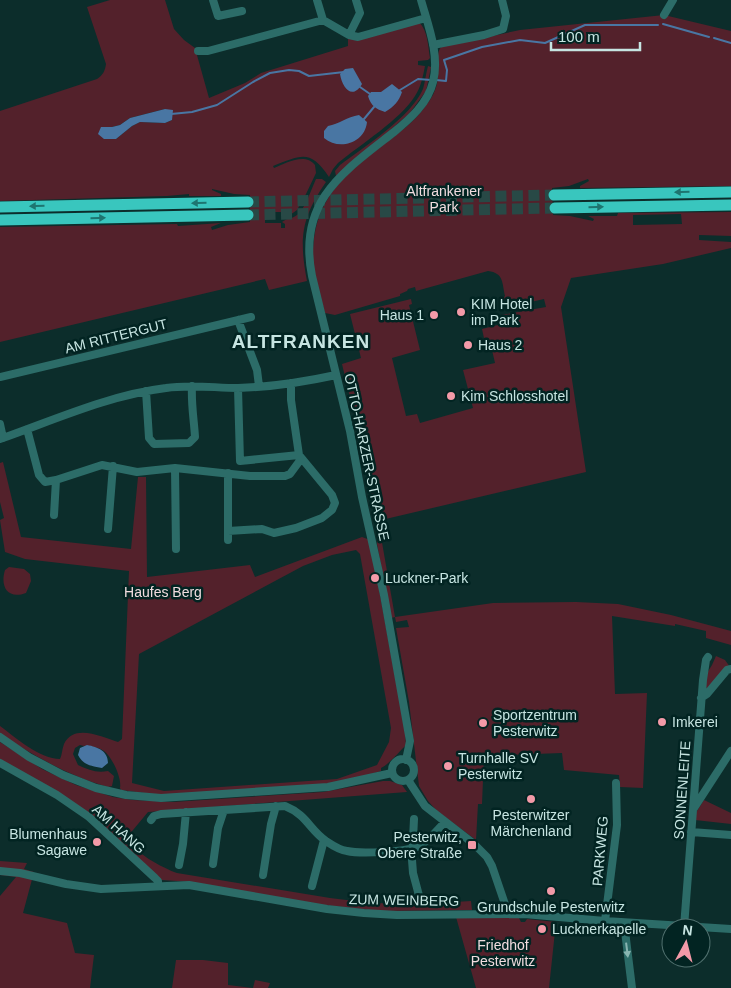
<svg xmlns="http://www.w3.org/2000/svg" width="731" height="988" viewBox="0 0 731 988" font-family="Helvetica,sans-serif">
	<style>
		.green { fill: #53212b; fill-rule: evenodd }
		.water { fill: #4976a3 }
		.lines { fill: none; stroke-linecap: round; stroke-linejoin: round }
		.stream { stroke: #4976a3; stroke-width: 2 }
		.highway-tunnel { stroke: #284946; stroke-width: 11; stroke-dasharray: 11 5.5; stroke-linecap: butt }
		.minor { stroke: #2c6c68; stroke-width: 8 }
		.highway { stroke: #39c6be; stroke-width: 11 }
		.oneway { fill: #1e7570 }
		.oneway2 { fill: #89b5b1 }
		.poi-dot { fill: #f39aa8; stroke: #022422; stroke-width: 2 }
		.labels { text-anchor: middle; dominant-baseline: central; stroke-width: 5; stroke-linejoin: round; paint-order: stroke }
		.park-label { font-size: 14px; fill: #f1dcdf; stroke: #022422 }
		.poi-label { font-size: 14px; fill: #c7e5e2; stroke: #022422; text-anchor: start }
		.street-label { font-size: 14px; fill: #c7e5e2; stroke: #022422 }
		.district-label { font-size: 19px; font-weight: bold; letter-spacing: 1px; fill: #c7e5e2; stroke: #022422 }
	</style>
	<rect width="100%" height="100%" fill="#0c2d2b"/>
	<path class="green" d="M110 0H165L174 29 184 40 195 48 209 98 245 83 261 73 348 46V37L419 22C428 31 428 46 430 58L428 60 418 61V65L425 66C423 76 421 87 415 96 400 120 361 144 338 163L333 169 329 177C310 149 302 155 273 166L274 168C286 163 305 152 315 165L316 173 306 194 297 210 290 215 282 212H265V223H281V228H285V224L282 222C287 218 292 219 297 215 304 211 312 188 316 179H322L326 182C301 218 299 239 307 281L269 290 265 279 0 342V227L177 224 178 226 221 223 211 227 212 230 228 225 250 222V195L234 194 212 189V190L221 194V196H189V194L167 196 0 201V111L97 79C103 75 105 71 106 64L87 7ZM165 109 172 120 165 123 140 122 132 126 116 139 101 127H112L120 125 130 118Z
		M664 15 731 31V186L580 188V186L589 181 588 179 569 186 552 188 553 215 570 216 593 221 594 219 588 216H617L618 213 731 212V236L699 235V240L731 242V248L663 264 571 278 561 307 586 472 377 521 364 457 342 364 361 358 350 314 411 299 412 304 409 305 420 350 392 358 406 416 417 414 420 423 473 408 463 370 495 363 492 350 487 352 482 329 502 324 501 315 546 307 544 299 505 308 504 297 505 296C502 283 504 273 488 271L416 291 415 287 408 289 407 291 400 294V296L335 315 325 313C321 298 316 283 313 268 312 258 313 248 314 238 320 195 347 173 379 148 396 135 415 122 427 104 432 98 435 91 437 84 439 74 435 54 441 47L520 30ZM633 215 681 214 682 224 633 225Z
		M428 66 431 67 426 91 409 114 336 176 335 171 340 165C364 147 411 117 423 89 425 82 426 73 428 66Z
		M3 462 21 537 131 549 138 477H146L147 577 250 565 255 577 362 537 370 540 405 731 406 745C400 751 388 765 381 768V771L349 781 327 784 160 795 121 790 120 788C122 778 112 757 104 751 98 746 87 747 80 745L75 748 73 754 78 765C89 770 96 773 108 771L114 776 112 786 108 787C68 776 35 756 0 734V726C16 738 40 759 60 759 62 755 62 749 64 744 74 723 102 737 118 742L122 739 129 571 25 559 5 552 0 520 4 518 0 502V463ZM356 550 360 554 391 728 389 742 377 765 337 779 164 791 132 783 139 654 303 566 332 555Z
		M380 531 395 617 493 603 576 602 618 604 671 615 731 631V645L706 638V631L675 624V626L612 616 615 694 647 693 643 788 620 787 619 775 564 770 562 753 484 756 482 804H478L476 840 437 811 428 801 419 786 409 702 396 628 409 627 407 620 396 622 395 617 391 618 377 544Z
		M9 567 24 569 30 574 31 581 26 593C7 600 0 586 5 570Z
		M716 656 725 660 730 667 705 690 707 673 712 665Z
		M0 742 42 769 76 785 113 797 133 800 173 802 323 792 383 781H390L402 785 407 792 148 812 128 836C131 852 163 868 177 873L330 898 371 903 422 904 471 901 472 910 380 911 324 905 191 882 162 880 108 831 0 760Z
		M704 800 731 813V824L695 820V814Z
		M0 861 27 863 24 869 34 872 23 913 67 923 75 953 94 955 90 988H0V896L16 877 0 875Z
		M456 917 519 918 521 922H525L527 919 556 922 549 988H476Z
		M176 960H203L228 963V985L253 988 255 980 270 983 268 988H172Z"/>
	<path class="water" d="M353 68 362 84C352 101 342 87 340 74L345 69Z
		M392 84 402 92C399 101 394 107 385 112 376 109 371 106 368 96L371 92H381Z
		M165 109 173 110 172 120 165 123 140 122 132 126 116 139H104L98 134 101 127H112L120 125 130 118Z
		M359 115 367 122C365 143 339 151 324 138V131L328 126C339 124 347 117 359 115Z
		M87 745C98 747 108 751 108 763L102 768C91 766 83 765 78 755L80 748Z"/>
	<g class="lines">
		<path class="stream" d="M663 24 709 37
			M714 38 731 43
			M436 80 446 81 447 70 444 60 482 47 520 40 545 43 585 25H658
			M360 87 370 94
			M400 90 418 79 431 80
			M171 114 192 112 217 105 253 82 270 73 289 70 299 71 309 76 344 72
			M364 119 374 107"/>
		<path class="highway-tunnel" d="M248 202 554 195
			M248 215 555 208"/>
		<path class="minor" d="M213 0 218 16 242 11
			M317 0 323 20 349 35 358 37 426 18
			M664 15 673 0
			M349 35 360 13 356 0
			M433 45 484 35 503 29 506 16 502 0
			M198 51H208L323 20
			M238 320 257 370 259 386
			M0 377 251 317
			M238 388 240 461 299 455
			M146 391 149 438 154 444 189 443 195 437C194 420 191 404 192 386
			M0 424 3 438
			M27 429 39 475 45 482 56 480 102 465 137 472 175 468 250 476H285L290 474 301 459
			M0 439C54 420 109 395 166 388 190 384 215 388 238 388 271 387 304 382 336 375
			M175 468 176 549
			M54 515 56 480
			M108 529 113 466
			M228 531 262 529 274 533 296 528 322 518 332 510 335 503 332 495 299 455 291 400V383
			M228 540V473
			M701 698 707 694 727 670 731 669
			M0 737 29 757 63 775 96 788 126 795 161 798 328 787 392 773
			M392 770a11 11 0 1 1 22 0a11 11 0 1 1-22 0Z
			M406 760 410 741 408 730 384 595 362 497 350 431 312 276C297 201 343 172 394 132 410 119 428 103 433 82 440 55 428 25 421 0
			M0 763 57 795 89 817 155 878 158 881V886
			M408 780 425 806 474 844 487 857 492 866 508 913
			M694 808 731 751
			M414 819 412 860 413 873 421 903
			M151 820 154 816 161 814 285 806C307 815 309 829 326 841 332 845 339 850 347 851 360 854 408 852 419 846 429 841 437 830 445 822
			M691 832 731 835
			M213 864 218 828 224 810
			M179 865 183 844 186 812
			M0 871 20 873 66 884 101 889 189 885 327 909 364 913 397 915 524 914 605 921 731 929
			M263 875 271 824 276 806
			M312 886 324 840
			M605 921 617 825 616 783
			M624 923 632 988
			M684 927 703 680 706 660 708 657"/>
		<path class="highway" d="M554 195 731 192
			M0 207 248 202
			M555 208 731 205
			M0 220 248 215"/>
	</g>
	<defs><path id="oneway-solid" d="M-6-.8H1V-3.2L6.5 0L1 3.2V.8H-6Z" transform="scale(1.25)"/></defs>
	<g class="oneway">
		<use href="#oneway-solid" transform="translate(682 192) rotate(179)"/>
		<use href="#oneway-solid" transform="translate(199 203) rotate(179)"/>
		<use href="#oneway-solid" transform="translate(37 206) rotate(179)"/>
		<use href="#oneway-solid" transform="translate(596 207) rotate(-1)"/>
		<use href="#oneway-solid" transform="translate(98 218) rotate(-1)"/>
	</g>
	<use class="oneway2" href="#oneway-solid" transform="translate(627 950) rotate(83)"/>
	<g class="poi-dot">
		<circle cx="461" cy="312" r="5"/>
		<circle cx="434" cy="315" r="5"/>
		<circle cx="468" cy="345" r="5"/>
		<circle cx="451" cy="396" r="5"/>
		<circle cx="375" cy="578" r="5"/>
		<circle cx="662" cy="722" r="5"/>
		<circle cx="483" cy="723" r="5"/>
		<circle cx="448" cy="766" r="5"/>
		<circle cx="531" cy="799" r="5"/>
		<circle cx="97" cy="842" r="5"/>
		<rect x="467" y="840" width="10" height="10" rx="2.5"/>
		<circle cx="551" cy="891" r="5"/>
		<circle cx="542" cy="929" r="5"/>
	</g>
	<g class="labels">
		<g class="park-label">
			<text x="444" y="191">Altfrankener<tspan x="444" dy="16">Park</tspan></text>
			<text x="163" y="592">Haufes Berg</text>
			<text x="503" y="945">Friedhof<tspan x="503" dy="16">Pesterwitz</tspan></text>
		</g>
		<g class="poi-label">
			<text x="471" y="304">KIM Hotel<tspan x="471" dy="16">im Park</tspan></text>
			<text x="424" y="315" text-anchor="end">Haus 1</text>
			<text x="478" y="345">Haus 2</text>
			<text x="461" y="396">Kim Schlosshotel</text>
			<text x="385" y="578">Luckner-Park</text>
			<text x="493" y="715">Sportzentrum<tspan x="493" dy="16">Pesterwitz</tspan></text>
			<text x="672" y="722">Imkerei</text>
			<text x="458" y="758">Turnhalle SV<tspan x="458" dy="16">Pesterwitz</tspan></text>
			<text x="531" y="815" text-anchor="middle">Pesterwitzer<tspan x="531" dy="16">Märchenland</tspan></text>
			<text x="87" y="834" text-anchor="end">Blumenhaus<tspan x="87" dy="16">Sagawe</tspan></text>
			<text x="462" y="837" text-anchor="end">Pesterwitz,<tspan x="462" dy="16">Obere Straße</tspan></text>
			<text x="551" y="907" text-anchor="middle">Grundschule Pesterwitz</text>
			<text x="552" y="929">Lucknerkapelle</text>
		</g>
		<g class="street-label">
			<text transform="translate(116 336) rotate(-14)">AM RITTERGUT</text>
			<text transform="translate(367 457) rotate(78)">OTTO-HARZER-STRASSE</text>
			<text transform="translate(682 790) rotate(-86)">SONNENLEITE</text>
			<text transform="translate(119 829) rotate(42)">AM HANG</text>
			<text transform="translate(600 851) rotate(-85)">PARKWEG</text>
			<text transform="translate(404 900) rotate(1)">ZUM WEINBERG</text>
		</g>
		<g class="district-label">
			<text x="301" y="341">ALTFRANKEN</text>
		</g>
	</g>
	<g transform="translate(686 943) rotate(7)"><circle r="24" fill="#022422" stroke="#51716f"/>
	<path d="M0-4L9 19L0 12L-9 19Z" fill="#f39aa8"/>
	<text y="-8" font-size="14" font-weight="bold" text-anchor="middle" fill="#c7e5e2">N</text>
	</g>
	<path d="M551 42v8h89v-8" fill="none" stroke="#c7e5e2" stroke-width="2.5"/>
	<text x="558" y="42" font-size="15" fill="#c7e5e2" stroke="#022422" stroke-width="4" paint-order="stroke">100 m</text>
</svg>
